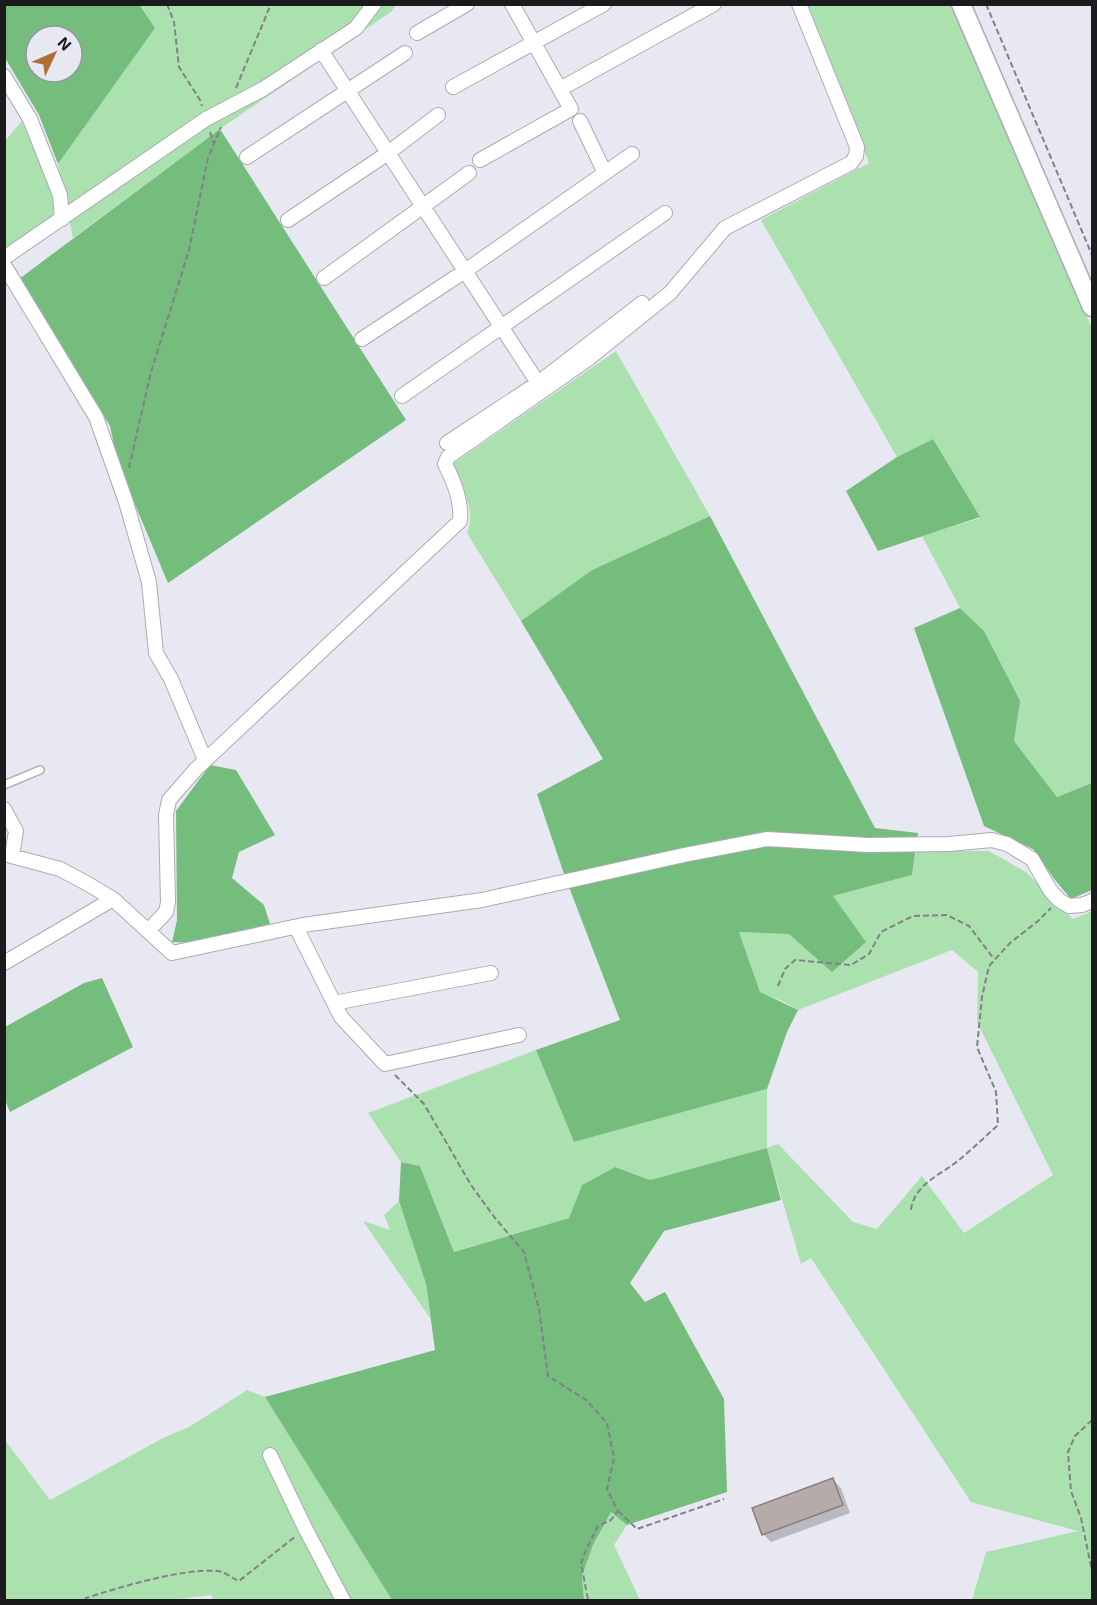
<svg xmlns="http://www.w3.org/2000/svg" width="1097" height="1605" viewBox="0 0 1097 1605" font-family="'Exo 2',sans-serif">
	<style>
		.green { fill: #abe1af }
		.forest { fill: #75bd7d; fill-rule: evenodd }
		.shadow { fill: #0003 }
		.building { fill: #b6aba8; stroke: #897e7b; stroke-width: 1.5 }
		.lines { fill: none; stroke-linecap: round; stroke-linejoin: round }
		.service-casing { stroke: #ababb4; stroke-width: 10 }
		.minor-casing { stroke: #ababb4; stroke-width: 16 }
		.tertiary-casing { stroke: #ababb4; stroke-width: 21 }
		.path { stroke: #818187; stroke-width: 2; stroke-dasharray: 6 3; stroke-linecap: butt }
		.service { stroke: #fff; stroke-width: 7 }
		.minor { stroke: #fff; stroke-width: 14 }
		.tertiary { stroke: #fff; stroke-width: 18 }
	</style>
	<rect width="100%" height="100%" fill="#e8e8f2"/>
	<path class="green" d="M185 4V6L188 4 396 5 391 12 220 129 73 238 58 164 155 28 141 5Z
		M806 5H951L1092 328V783L1057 797 1014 741 1019 701 984 631 960 608 922 536 980 518 933 439 897 457 761 220 869 163Z
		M22 121 45 175 54 202 53 219 5 250V141Z
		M616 351 710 516 592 570 521 621 467 533C477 509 461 486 451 465Z
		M916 851H989L1026 872 1073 919 1092 911V1600H972L986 1552 1078 1531 971 1502 811 1258 801 1264 767 1148 650 1180 615 1167 582 1185 569 1218 454 1252 420 1166 401 1162 368 1113 536 1050 574 1142 767 1089V1148L778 1144 853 1222 877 1229 922 1176 964 1233 1053 1175 977 1022 978 972 952 950 798 1010 782 1001 760 993 739 932 789 934 833 896 912 875Z
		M399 1201 426 1284 430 1318 363 1221 390 1230 384 1215Z
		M247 1390 265 1397 392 1600H214L211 1595 172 1600H5L4 1439 50 1500 163 1438 189 1427Z
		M611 1512 627 1525 614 1545 640 1600H584L582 1576 593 1545Z"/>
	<path class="forest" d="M4 5H140L155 28 58 164 39 115 5 58ZM36 36H72V72H36Z
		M220 129 406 420 168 583 118 464 110 426 19 279Z
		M933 439 980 517 878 551 846 491 897 457Z
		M710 516 875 828 918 833 912 875 833 896 866 942 832 972 789 934 739 932 760 992 798 1010 787 1032 767 1089 574 1142 536 1050 620 1020 564 874 537 794 603 759 521 621 592 570Z
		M960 608 984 631 1020 701 1014 741 1057 797 1092 783V890L1071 899 1055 880 1033 849 984 826 914 628Z
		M210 765 236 770 275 835 239 852 232 878 264 905 270 924 196 943 172 942 177 920 176 811Z
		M102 978 133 1047 10 1112 5 1100V1027L84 983Z
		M767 1148 781 1200 664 1231 630 1283 645 1302 665 1292 724 1399 727 1492 627 1525 611 1512 593 1545 582 1576 584 1600H392L265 1397 435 1350 426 1284 399 1201 401 1162 420 1166 454 1252 569 1218 582 1185 615 1167 650 1180Z"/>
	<path class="shadow" d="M833 1480 841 1488 850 1513 771 1542 763 1534Z"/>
	<path class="building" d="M833 1478 843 1505 762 1535 752 1508Z"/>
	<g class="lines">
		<g class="service-casing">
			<path id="service" d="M4 785 40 770"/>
		</g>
		<g class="minor-casing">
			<path id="minor" d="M417 33 467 4
				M321 50 538 383
				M4 76 30 119 60 195 62 219
				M453 87 604 4
				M560 89 714 4
				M580 121 605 173
				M247 157 405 53
				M480 160 571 109 512 4
				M288 220 388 153 438 115
				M4 258 206 119 263 89 356 28 374 4
				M4 265 96 417 126 502 149 582 156 653 171 679 205 760
				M324 278 469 173
				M362 339 465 271 632 154
				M402 396 665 213
				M447 443 538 383 642 303
				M4 809 16 831 12 856
				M4 854 60 869 88 884 113 899 172 953 303 925 482 900 684 855 767 839 868 845 949 844 992 840 1007 844 1032 859 1050 890 1059 900 1069 906 1082 905 1092 901
				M296 927 341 1017 385 1064 519 1035
				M148 931 166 912 168 902 166 815 169 800 196 769 460 521C462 501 454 482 445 464L448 457 588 359 670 293 725 228 851 163 856 156 857 147 799 4
				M4 963 113 899
				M334 1003 491 973
				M270 1455 305 1528 343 1600"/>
		</g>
		<g class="tertiary-casing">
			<path id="tertiary" d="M961 4 1092 307"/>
		</g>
		<path class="path" d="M167 4 174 22 179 67 200 100 202 106
			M986 4 1092 255
			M236 88 271 4
			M210 132 214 143
			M129 468 151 372 189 250 208 158 221 127
			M778 986 785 969 795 960 851 965 869 954 881 932 913 916 947 915 969 926 994 959
			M395 1075 424 1104 471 1185 495 1218 524 1252 539 1309 548 1376 586 1400 607 1423 614 1458 607 1489 618 1511 611 1520 598 1526 586 1550 581 1563 588 1600
			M911 1210C914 1184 941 1175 959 1160 972 1149 985 1137 998 1125L996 1092 977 1047 982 997 989 966 1010 943 1038 921 1051 908
			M1092 1420 1075 1436 1068 1452 1071 1491 1081 1518 1092 1571
			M618 1511 637 1529 724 1499
			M85 1600 86 1598C121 1587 182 1568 218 1571 225 1572 232 1578 239 1581L296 1536"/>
		<use href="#service" class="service"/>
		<use href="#minor" class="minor"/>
		<use href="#tertiary" class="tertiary"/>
	</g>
	<rect width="1097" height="1605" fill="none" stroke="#1b1b1e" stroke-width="12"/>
	<g transform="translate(54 54) rotate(46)"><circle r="28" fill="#e8e8f2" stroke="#96969d" stroke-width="1.5"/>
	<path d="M0-4.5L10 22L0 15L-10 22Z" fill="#ae6f36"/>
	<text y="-9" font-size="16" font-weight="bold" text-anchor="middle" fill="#1b1b1e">N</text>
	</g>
</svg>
